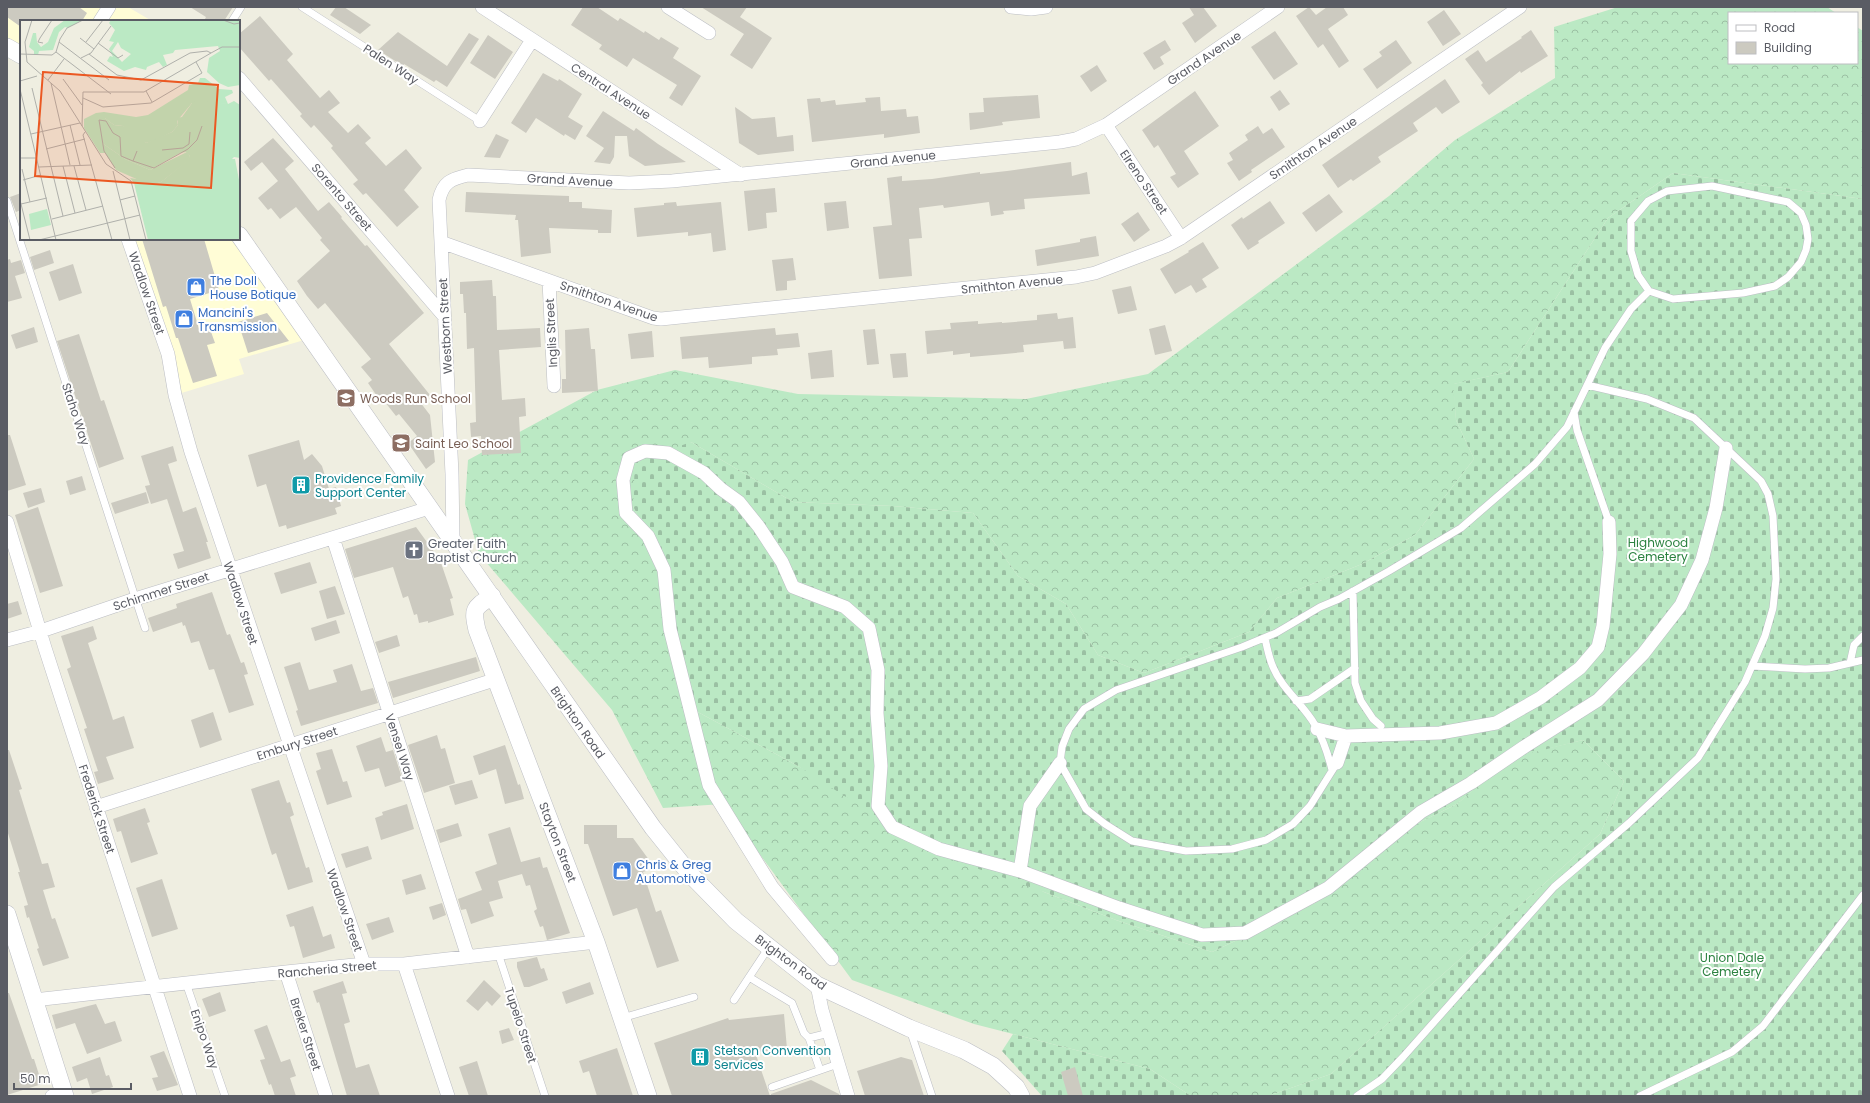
<svg xmlns="http://www.w3.org/2000/svg" width="1870" height="1103" viewBox="0 0 1870 1103" font-family="Poppins,sans-serif">
	<style>
		.commercial { fill: #fffdd6 }
		.forest { fill: url(#forest-crowns) }
		.cemetery { fill: url(#cemetery-stones) }
		.building { fill: #cccac0 }
		.lines { fill: none; stroke-linecap: round; stroke-linejoin: round }
		.service-casing { stroke: #bcbec4; stroke-width: 8 }
		.minor-casing { stroke: #bcbec4; stroke-width: 14 }
		.tertiary-casing { stroke: #bcbec4; stroke-width: 18 }
		.service { stroke: #fff; stroke-width: 7 }
		.minor { stroke: #fff; stroke-width: 13 }
		.tertiary { stroke: #fff; stroke-width: 17 }
		.labels { text-anchor: middle; dominant-baseline: central; stroke-width: 4; stroke-linejoin: round; paint-order: stroke }
		.street-label { font-size: 12px; fill: #5a5c64; stroke: #fff }
		.shop-label { font-size: 12px; fill: #366cbe; stroke: #fff; text-anchor: start }
		.education-label { font-size: 12px; fill: #785e54; stroke: #fff; text-anchor: start }
		.culture-label { font-size: 12px; fill: #0d838f; stroke: #fff; text-anchor: start }
		.park-label { font-size: 12px; fill: #2b8240; stroke: #fff }
		.worship-label { font-size: 12px; fill: #5b616d; stroke: #fff; text-anchor: start }
		.inset-road { fill: none; stroke: #afb0ab; stroke-width: 1 }
		.view { fill: #eb5822; fill-opacity: 0.15; stroke: #eb5822; stroke-width: 2 }
		.inset-edge { fill: none; stroke: #5a5c64; stroke-width: 2 }
	</style>
	<defs>
		<pattern id="forest-crowns" width="20" height="18" patternUnits="userSpaceOnUse"><rect width="20" height="18" fill="#bbe9c4"/><path d="M2 6a3 3 0 1 1 6 0M12 15a3 3 0 1 1 6 0" fill="none" stroke="#9bc0a3"/></pattern>
		<pattern id="cemetery-stones" width="16" height="16" patternUnits="userSpaceOnUse"><rect width="16" height="16" fill="#bbe9c4"/><path d="M2 7V4a2 2 0 0 1 4 0v3zM10 15v-3a2 2 0 0 1 4 0v3z" fill="#9bc0a3"/></pattern>
	</defs>
	<rect width="100%" height="100%" fill="#efeee1"/>
	<path class="commercial" d="M7 7H128L152 21H21V55L7 47Z
		M128 239H239L311 338 239 359 244 374 175 395Z"/>
	<path class="forest" d="M1618 7H1827L1836 13H1729V63H1857V27L1863 31V199L1673 173 1608 218 1508 372 1454 384 1456 420 1474 459 1415 535 1362 564 1277 598 1249 632 1144 673 1098 655 1066 604 1018 576 973 513 893 506 793 502 691 442 633 506 663 567 683 704 798 766 1044 892 1116 920 1212 952 1315 903 1406 829 1457 804 1511 757 1583 740 1624 781 1600 834 1331 1074 1268 1096H1191L1150 1069 974 1024 852 980 723 804 663 808 612 710 479 554 465 504 468 460 597 390 675 370 798 394 1026 399 1148 374 1389 196 1455 140 1555 78 1554 27Z"/>
	<path class="cemetery" d="M1673 173 1863 199V1096H1268L1331 1074 1600 834 1624 781 1583 740 1511 758 1457 804 1406 829 1315 903 1212 952 1116 920 1044 892 933 853 798 766 683 704 663 567 633 506 635 462 691 442 793 502 893 506 973 513 1018 576 1066 604 1098 655 1144 673 1249 632 1277 598 1362 564 1415 535 1474 459 1456 420 1453 384 1508 372 1608 218Z
		M1013 1034 1150 1069 1191 1096H1042L1002 1051Z"/>
	<path class="building" d="M7 7H79L87 13 82 21H21V27L7 17Z
		M190 7H233L224 21H204L206 17Z
		M336 7H344L371 25 360 34 330 15Z
		M583 7H597L618 21 620 18 644 33 645 31 659 40 661 37 679 48 673 58 701 76 682 106 669 98 677 85 633 58 627 67 599 49 602 45 571 25Z
		M701 7H747L740 17 772 38 752 69 730 55 744 34Z
		M1189 7H1203L1217 26 1195 43 1182 23 1194 15Z
		M1309 7 1316 15 1327 7H1343L1348 15 1328 29 1349 61 1339 68 1323 44 1318 48 1296 16Z
		M1444 10 1461 34 1443 46 1427 22Z
		M260 16 293 54 287 60 320 98 329 90 340 103 328 112 348 133 358 124 371 138 365 143 386 166 406 149 422 168 404 190 419 207 397 227 366 193 363 195 353 184 358 180 331 148 333 146 314 125 311 128 300 116 302 114 271 79 269 81 239 47V34Z
		M1531 30 1548 56 1521 73 1520 71 1489 95 1481 85 1483 83 1465 59 1478 50 1486 62 1522 38 1521 37Z
		M1275 31 1298 64 1274 80 1251 47Z
		M398 32 447 66 469 33 479 39 447 87 436 80 434 82 404 64 403 66 378 50Z
		M488 35 513 52 495 79 470 63Z
		M1165 40 1171 50 1160 57 1164 64 1154 70 1143 53Z
		M1396 40 1412 63 1377 89 1363 69 1382 56 1379 52Z
		M1097 65 1107 81 1091 92 1080 76Z
		M543 73 558 81 559 79 582 94 568 117 583 126 575 140 565 134 564 136 536 118 526 133 511 123Z
		M1445 79 1460 102 1442 114 1436 107 1413 123 1418 131 1378 157 1381 162 1353 181 1351 179 1338 188 1322 165Z
		M1280 90 1290 104 1279 111 1270 97Z
		M1195 91 1219 126 1184 151 1199 174 1178 188 1170 177 1176 174 1158 145 1154 148 1142 130Z
		M1038 95 1040 118 1002 122 1003 125 970 130 969 113 984 112 983 98Z
		M880 97 881 111 906 109 907 117 918 116 920 133 884 138V134L812 142 807 99 820 98 821 102 835 100 836 105 866 102 865 98Z
		M735 107 752 119 775 117 777 137 793 135 794 151 758 155 739 143Z
		M603 111 634 131 636 128 658 144 686 162 645 166 629 156 627 136H615L614 157 610 164 594 162 604 148 586 136Z
		M1258 126 1263 134 1272 128 1285 147 1251 170 1252 172 1239 181 1227 163 1233 160 1229 153 1248 140 1245 135Z
		M496 134 509 140 500 158 484 157Z
		M273 138 294 161 285 169 318 211 329 202 342 217 341 218 365 246 367 245 424 313 389 344 430 395 420 402 430 415 435 462 426 469 408 443 417 436 399 414 396 416 381 397 379 399 368 383 372 380 361 367 371 359 325 303 318 309 307 296 297 281 330 251 320 240 322 238 296 207 280 219 271 208 268 210 258 198 278 181 262 162 251 171 244 162Z
		M1071 162 1072 176 1087 172 1090 194 1024 199 1025 209 1003 211 1004 214 991 216 989 202 944 208 943 205 919 208 922 238 909 239 912 276 879 279 873 227 892 225 887 178 902 176V181L932 179 980 172V174L1007 171Z
		M775 188 777 212 766 213 767 228 748 231 744 191Z
		M466 192 569 196V202H582V208L612 210 611 233H598V230L549 228 551 253 521 257 518 220H515L516 215 465 212Z
		M21 193V210L16 212 10 197Z
		M1329 194 1343 212 1316 232 1302 213Z
		M846 201 849 228 827 231 824 203Z
		M1270 201 1285 223 1258 241 1259 243 1248 250 1231 225 1242 217 1243 219Z
		M676 202 677 206 721 202 726 250 713 252 711 233 688 236V232L637 237 634 208 664 205V203Z
		M1138 212 1150 230 1134 242 1121 224Z
		M1096 236 1099 256 1037 266 1035 250 1080 242V239Z
		M142 239H204L219 290 190 299 200 332 210 329 215 343 207 345 217 376 193 383 178 338H176L166 306 163 307Z
		M1203 242 1219 268 1202 279 1207 287 1196 293 1191 285 1175 294 1160 269 1189 252 1188 251Z
		M50 250 54 263 34 270 30 257Z
		M793 258 796 280 787 281V290L776 291 772 260Z
		M10 259 11 263 21 260 25 273 15 276 22 298 7 302V260Z
		M73 264 82 293 59 301 49 272Z
		M492 280 493 296H496L497 330 540 328 541 347 499 350 502 400 525 398 526 416 519 417 521 453 482 455 481 436 471 437 470 423 476 422 474 348 467 349 466 313H464L463 294H460V282Z
		M1131 286 1137 310 1118 314 1112 290Z
		M267 313 289 341 248 353 238 322Z
		M1057 313 1058 319 1073 317 1076 348 1064 349 1063 341 1023 345 1024 352 1005 354 970 357V353L953 355V351L927 354 925 331 951 329 950 323 978 321V324L1002 322V323L1037 320V315Z
		M1165 325 1172 351 1155 355 1149 329Z
		M34 327 38 342 16 349 11 335Z
		M589 328 591 349H595L598 391 562 393V379H566L565 330Z
		M775 328 776 335 798 333 800 347 777 349 778 355 752 357V364L709 368 708 357 682 359 680 337Z
		M875 329 879 364 867 365 863 330Z
		M652 331 654 357 631 359 628 334Z
		M79 334 101 401 104 400 124 459 99 468 57 341Z
		M832 350 834 377 811 379 808 353Z
		M906 353 908 377 893 378 890 354Z
		M7 435H10L26 485 7 491Z
		M299 440 304 460 312 454 322 466 329 489 336 487 341 506 335 508 337 514 287 529 286 525 279 527 266 484 257 487 248 455Z
		M173 446 177 461 168 464 183 512 196 507 208 542H206L211 558 178 569 173 554 184 551 167 499 151 504 145 486 150 485 141 456Z
		M82 476 86 490 70 495 66 481Z
		M41 488 45 502 28 508 23 493Z
		M146 492 149 503 115 514 111 503Z
		M38 507 63 586 40 593 15 515Z
		M416 527 440 560 453 598 450 599 454 615 428 623V621L419 623 417 614 414 615 408 596 403 598 393 567 354 578 345 549Z
		M310 562 317 583 281 594 274 573Z
		M335 586 345 614 327 619 319 591Z
		M212 592 227 635 230 634 241 663 244 662 248 674 244 675 254 705 229 713 214 669 209 670 199 641 191 643 185 625 183 626 182 622 153 632 148 618 177 608 176 604Z
		M18 601 22 614 7 619V604Z
		M336 620 340 633 315 641 311 628Z
		M93 626 97 639 88 643 108 704 113 720 124 716 134 748 106 757 114 779 98 784 94 772 98 771 84 729 87 728 67 669 71 667 61 636Z
		M397 635 400 646 379 653 375 642Z
		M476 657 480 671 393 698 388 682Z
		M300 662 309 690 337 682 333 670 352 664 361 691 373 688 378 703 301 726 296 711 298 710 284 667Z
		M213 712 222 740 200 748 191 720Z
		M437 735 441 749 445 748 455 783 424 793 408 745Z
		M381 737 386 752 393 750 403 781 385 787 379 768 365 772 356 746Z
		M505 745 518 785 520 784 524 799 505 804 496 769 479 775 473 756Z
		M332 749 343 782 347 781 352 797 327 805 316 771 321 769 316 753Z
		M7 750H9L22 789 19 790 42 864 48 863 55 887 43 890 52 919 55 918 69 958 43 966 37 949 39 948 29 917 27 918 24 906 28 905 18 872H20L7 830Z
		M279 780 287 803 290 802 294 815 290 817 306 868 309 867 313 882 288 890 276 853 272 855 251 789Z
		M472 780 478 798 455 805 449 786Z
		M407 804 414 829 381 840 375 818 383 815 382 812Z
		M145 808 150 822 147 823 158 854 131 863 121 831 117 832 113 819Z
		M458 823 462 836 440 843 436 830Z
		M584 825H617V838H633L655 868 643 872 656 912 661 910 679 961 657 968 637 908 613 916 588 844H584Z
		M510 827 521 862 540 857 543 868 547 867 570 933 547 940 543 926 540 927 534 911 537 909 530 885 526 886 522 874 498 881 503 898 489 902 494 916 471 924 466 909 461 910 458 899 482 890 475 872 497 864 488 834Z
		M368 846 372 859 346 868 341 854Z
		M421 874 426 889 406 895 402 880Z
		M162 879 178 929 152 937 136 888Z
		M442 903 446 915 433 920 429 907Z
		M313 906 323 937 331 934 335 948 303 958 294 926 290 927 286 915Z
		M389 917 394 932 372 940 366 924Z
		M537 957 541 969 544 968 548 980 529 987H524L517 967V962Z
		M484 980 501 996 492 1006 487 1001 478 1011 466 1001Z
		M343 981 347 993 342 994 350 1022 344 1024 356 1068 369 1064 380 1096H347L319 1002 317 1003 313 991Z
		M590 982 594 994 566 1004 562 992Z
		M220 992 226 1011 209 1017 202 999Z
		M7 993H9L32 1059H34L42 1084 7 1095Z
		M96 1004 105 1024 115 1021 122 1041 87 1054 75 1023 56 1029 52 1015Z
		M784 1014 787 1049 755 1052 770 1096H672L654 1043 728 1018 729 1020Z
		M267 1025 281 1062 290 1059 296 1076 290 1078 296 1096H275L271 1084 269 1085 260 1060 265 1059 254 1030Z
		M509 1028 514 1040 502 1044 499 1031Z
		M617 1048 633 1096H597L589 1071 583 1073 579 1061Z
		M164 1051 178 1085 157 1091 152 1078 158 1077 150 1056Z
		M100 1057 106 1076 109 1075 113 1087 92 1094 87 1078 77 1082 72 1067Z
		M901 1057 912 1060 924 1096H865L857 1071Z
		M477 1061 488 1096H469L459 1067Z
		M1075 1067 1083 1096H1068L1061 1072Z
		M811 1080 839 1094 840 1096H771V1094Z"/>
	<g class="lines">
		<g class="service-casing">
			<path id="service" d="M302 7 480 121
				M232 21 241 7
				M1712 186 1788 202 1801 213 1806 225 1808 239 1806 250 1801 262 1788 277 1775 286 1743 293 1673 299 1649 291 1638 275 1631 251V221L1648 201 1667 191Z
				M7 201 145 628
				M1574 412 1577 430 1609 522
				M1353 591 1355 683 1361 701 1373 719 1381 726
				M1265 638C1267 648 1269 658 1273 667 1282 689 1303 704 1315 725 1323 739 1328 754 1332 770
				M1850 663 1854 645 1863 636
				M1752 666 1805 669 1829 668 1863 660
				M1296 701 1310 699 1355 668
				M1337 763 1310 806 1293 824 1266 840 1232 849 1186 851 1132 841 1105 824 1086 809 1060 763 1062 747 1069 729 1084 709 1116 690 1242 647 1276 633 1320 607 1339 599 1389 571 1461 528 1535 464 1567 427 1605 348 1631 309 1649 291
				M498 953 545 1096
				M749 977 792 1003 804 1033 809 1038 829 1033
				M186 983 225 1096
				M734 1000 769 947
				M622 1018 694 997
				M910 1030 932 1096
				M809 1038 820 1070
				M772 1087 838 1064
				M1357 1096 1382 1079 1403 1057 1554 887 1629 823 1698 758 1745 682 1765 636 1773 608 1776 579 1773 516 1768 494 1761 481 1694 418 1647 399 1587 385
				M1640 1096 1732 1052 1763 1026 1863 895"/>
		</g>
		<g class="minor-casing">
			<path id="minor" d="M482 7 741 175
				M668 7 709 33
				M1011 7 1031 9 1046 7
				M100 21 109 7
				M239 78 444 316
				M480 121 532 40
				M1106 125 1181 238
				M128 239 168 354 175 395 191 452 364 964
				M441 242 653 318 661 319 1076 277 1095 273 1166 246 1181 238 1520 7
				M549 281 554 386
				M7 522 45 648 190 1096
				M333 538 468 957
				M453 541 452 474 439 200C443 182 451 179 468 175L629 183 672 181 1060 142 1076 139 1106 125 1278 7
				M7 640 41 631 135 599 429 508
				M1317 729 1346 736 1440 733 1496 723 1540 698 1580 668 1598 647 1603 626 1610 554 1609 522
				M1060 763 1030 806 1020 871 1119 908 1202 935 1245 933 1328 888 1421 812 1471 783 1524 747 1598 700 1643 654 1681 605 1702 560 1716 508 1726 448
				M1337 763 1346 736
				M96 807 497 679
				M832 959 772 887 709 785 670 629 664 570 648 536 626 513 623 480 629 458 645 451 668 453 704 473 721 489 739 502 759 527 782 562 793 587 845 607 869 628 878 670 877 713 881 766 878 806 892 827 939 849 1020 871
				M404 964 448 1096
				M286 972 326 1096
				M817 985 822 1010 848 1096
				M34 1000 286 972 364 964H404L596 942
				M52 1096 63 1092"/>
		</g>
		<g class="tertiary-casing">
			<path id="tertiary" d="M7 47 21 55
				M239 235 653 828 689 873 736 921 817 985 909 1028 964 1050 993 1066 1016 1087 1021 1096
				M492 596C474 608 472 608 477 630L596 942 648 1096
				M7 914 65 1096"/>
		</g>
		<use href="#service" class="service"/>
		<use href="#minor" class="minor"/>
		<use href="#tertiary" class="tertiary"/>
	</g>
	<defs>
		<g id="shop-square" transform="scale(1)"><rect x="-9" y="-9" width="18" height="18" rx="4" fill="#3f7fe0" stroke="#fff"/><path d="M-5-2.5h2.3a2.7 3.5 0 0 1 5.4 0H5L5.5 6h-11ZM-1.5-2.5h3a1.5 2.3 0 0 0-3 0Z" fill="#fff"/></g>
		<g id="school-square" transform="scale(1)"><rect x="-9" y="-9" width="18" height="18" rx="4" fill="#8d6e63" stroke="#fff"/><path d="M0-5L7-2L0 1L-7-2ZM-4 1L0 2.5L4 1V4Q0 6-4 4Z" fill="#fff"/></g>
		<g id="building-square" transform="scale(1)"><rect x="-9" y="-9" width="18" height="18" rx="4" fill="#0f9aa8" stroke="#fff"/><path d="M-4-6H4V6H1V3H-1V6H-4ZM-2.5-4.3h1.7v1.8h-1.7ZM.8-4.3h1.7v1.8H.8ZM-2.5-1h1.7V.8h-1.7ZM.8-1h1.7V.8H.8Z" fill="#fff"/></g>
		<g id="church-square" transform="scale(1)"><rect x="-9" y="-9" width="18" height="18" rx="4" fill="#6b7280" stroke="#fff"/><path d="M-1.2-6h2.4v3.5h3.3v2.4h-3.3V6h-2.4V-.1h-3.3v-2.4h3.3Z" fill="#fff"/></g>
	</defs>
	<g fill-rule="evenodd">
		<use href="#shop-square" x="196" y="287"/>
		<use href="#shop-square" x="184" y="319"/>
		<use href="#school-square" x="346" y="398"/>
		<use href="#school-square" x="401" y="443"/>
		<use href="#building-square" x="301" y="485"/>
		<use href="#church-square" x="414" y="550"/>
		<use href="#shop-square" x="622" y="871"/>
		<use href="#building-square" x="700" y="1057"/>
	</g>
	<g class="labels">
		<g class="street-label">
			<text transform="translate(1204 58) rotate(-34)">Grand Avenue</text>
			<text transform="translate(391 64) rotate(33)">Palen Way</text>
			<text transform="translate(611 91) rotate(33)">Central Avenue</text>
			<text transform="translate(1313 148) rotate(-34)">Smithton Avenue</text>
			<text transform="translate(893 159) rotate(-6)">Grand Avenue</text>
			<text transform="translate(570 180) rotate(3)">Grand Avenue</text>
			<text transform="translate(1144 182) rotate(56)">Elreno Street</text>
			<text transform="translate(342 197) rotate(49)">Sorento Street</text>
			<text transform="translate(1012 284) rotate(-6)">Smithton Avenue</text>
			<text transform="translate(147 293) rotate(71)">Wadlow Street</text>
			<text transform="translate(609 301) rotate(19)">Smithton Avenue</text>
			<text transform="translate(445 326) rotate(-93)">Westborn Street</text>
			<text transform="translate(551 333) rotate(-93)">Inglis Street</text>
			<text transform="translate(76 414) rotate(72)">Staho Way</text>
			<text transform="translate(161 591) rotate(-18)">Schimmer Street</text>
			<text transform="translate(241 603) rotate(72)">Wadlow Street</text>
			<text transform="translate(578 722) rotate(55)">Brighton Road</text>
			<text transform="translate(297 743) rotate(-18)">Embury Street</text>
			<text transform="translate(400 747) rotate(72)">Vensel Way</text>
			<text transform="translate(97 809) rotate(72)">Frederick Street</text>
			<text transform="translate(558 842) rotate(69)">Stayton Street</text>
			<text transform="translate(345 910) rotate(71)">Wadlow Street</text>
			<text transform="translate(791 962) rotate(36)">Brighton Road</text>
			<text transform="translate(327 969) rotate(-5)">Rancheria Street</text>
			<text transform="translate(521 1025) rotate(72)">Tupelo Street</text>
			<text transform="translate(306 1034) rotate(72)">Breker Street</text>
			<text transform="translate(205 1039) rotate(71)">Enipo Way</text>
		</g>
		<g class="shop-label">
			<text x="210" y="280">The Doll<tspan x="210" dy="14">House Botique</tspan></text>
			<text x="198" y="312">Mancini's<tspan x="198" dy="14">Transmission</tspan></text>
			<text x="636" y="864">Chris &amp; Greg<tspan x="636" dy="14">Automotive</tspan></text>
		</g>
		<g class="education-label">
			<text x="360" y="398">Woods Run School</text>
			<text x="415" y="443">Saint Leo School</text>
		</g>
		<g class="culture-label">
			<text x="315" y="478">Providence Family<tspan x="315" dy="14">Support Center</tspan></text>
			<text x="714" y="1050">Stetson Convention<tspan x="714" dy="14">Services</tspan></text>
		</g>
		<g class="park-label">
			<text x="1658" y="542">Highwood<tspan x="1658" dy="14">Cemetery</tspan></text>
			<text x="1732" y="957">Union Dale<tspan x="1732" dy="14">Cemetery</tspan></text>
		</g>
		<g class="worship-label">
			<text x="428" y="543">Greater Faith<tspan x="428" dy="14">Baptist Church</tspan></text>
		</g>
	</g>
	<g transform="translate(20 20)">
		<rect width="220" height="220" fill="#efeee1"/>
		<path d="M27 189 31 205 11 210 9 194Z" fill="#bbe9c4"/>
		<path d="M45 0H63L48 8 45 7 39 12 33 30 19 31 18 35H14V31L9 27 13 13H16L17 22 21 27 28 22 34 8ZM91 0H220V65L208 67 199 63 187 52 189 38 200 31 198 26 155 30 153 33 143 35 147 45 143 47 139 42 127 47 126 50 115 47 104 51 87 41 90 36 93 37 89 29 94 22 89 21 95 10 89 3ZM98 22 101 28 111 34 102 42 92 31ZM180 58H185L199 69 212 70 213 73 205 77 208 84 172 83 157 101 158 105 152 112 136 120 126 123 103 106 94 105 85 98 82 123 105 139 130 150 167 132 170 136 168 141 141 162 130 165 96 150 85 133H80L64 108V99L76 93 84 92 116 97 128 95 168 70 169 65 178 63Z" fill="#bbe9c4" fill-rule="evenodd"/>
		<path d="M179 80 208 84 214 81 220 85V138L214 137 212 139H215L220 165V220H128L114 163 110 158 124 160 130 165 141 162 167 141 170 136 166 132 160 133 130 150 105 139 82 123 79 100 85 98 94 105 111 107 126 123 152 112 158 105 157 98 162 97 172 83Z" fill="#bbe9c4"/>
		<path class="inset-road" d="M12 0 5 22 7 42 40 71 86 144 111 161 126 220M203 0 214 4 220 3M60 18 74 29M39 22 89 60M66 22 83 0M23 23 18 22 20 18 32 0M78 23 98 38 103 35M36 32 91 74M0 34 32 35 36 32 40 19 47 8 63 0M69 34 97 55 121 60 170 33 187 31 191 33 202 27H220M61 38 71 33 91 6M43 59 62 85M28 60 44 39M0 61 17 56M31 63 50 145M12 68 43 196M0 69 36 220M126 71 132 82M63 78 83 87 131 83 182 53 176 42M50 105 60 145M62 106 63 72H124L191 33M65 112 63 115 92 220M11 114 60 103M26 129 65 119M142 130 163 128 169 124 170 112M117 131 113 141 134 148 168 129 177 120 182 106M0 138H17M43 146 55 193M54 146 66 190M19 147 72 145M95 148 84 131 79 100 86 101 93 113 100 117 101 136 113 141M2 149 10 182M93 151 110 220M3 160 21 155M0 180 10 220M100 180 115 176M1 184 27 178M32 199 83 186M19 220 120 195"/>
		<path class="view" d="M23 52 198 65 191 168 15 156Z"/>
		<rect width="220" height="220" class="inset-edge"/>
	</g>
	<rect width="1870" height="1103" fill="none" stroke="#5a5c64" stroke-width="16"/>
	<rect x="1728" y="12" width="130" height="52" fill="#ffffff" stroke="#bdbec1"/>
	<rect x="1736" y="25" width="20" height="6" fill="#ffffff" stroke="#bdbec1"/>
	<text x="1764" y="32" font-size="12" fill="#5a5c64">Road</text>
	<rect x="1736" y="42" width="20" height="12" fill="#cccac0" stroke="#bdbec1"/>
	<text x="1764" y="52" font-size="12" fill="#5a5c64">Building</text>
	<path d="M14 1083v6h117v-6" fill="none" stroke="#5a5c64" stroke-width="2"/>
	<text x="20" y="1083" font-size="12" fill="#5a5c64" stroke="#ffffff" stroke-width="3" paint-order="stroke">50 m</text>
</svg>
